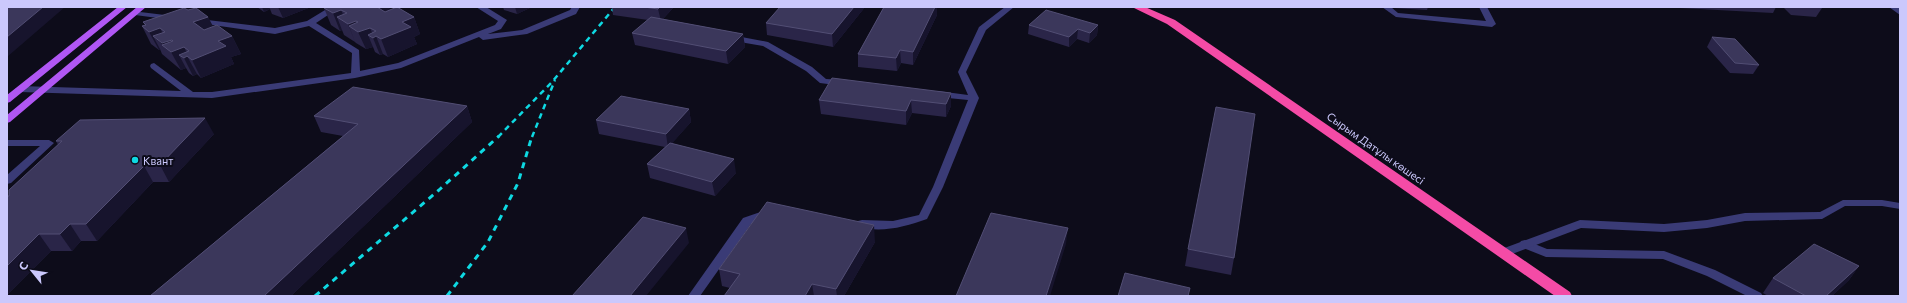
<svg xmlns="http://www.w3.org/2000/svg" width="1907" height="303" viewBox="0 0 1907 303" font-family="Commissioner,sans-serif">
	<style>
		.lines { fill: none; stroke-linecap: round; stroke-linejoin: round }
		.lane { fill: #3a3b76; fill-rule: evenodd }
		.street { fill: #3a3b76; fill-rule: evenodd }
		.primary { fill: #b057f4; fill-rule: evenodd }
		.highway { fill: #f44ba6; fill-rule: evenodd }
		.rail-far1 { stroke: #0ed9e2; stroke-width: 2.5; stroke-dasharray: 5.5 4.5; stroke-linecap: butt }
		.rail { stroke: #0ed9e2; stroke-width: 3; stroke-dasharray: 6 5.5; stroke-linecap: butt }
		.wall { fill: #2a2548 }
		.shaded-wall { fill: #17142d }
		.building { fill: #3b375b; stroke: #524e74 }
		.poi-dot { fill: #0ed9e2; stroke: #0d0c1a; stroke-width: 1.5 }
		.labels { text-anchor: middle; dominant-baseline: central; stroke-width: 4; stroke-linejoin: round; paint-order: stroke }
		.street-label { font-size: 11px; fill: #cbc8fc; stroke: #0d0c1a }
		.poi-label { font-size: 11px; fill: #cbc8fc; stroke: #0d0c1a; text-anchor: start }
	</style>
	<rect width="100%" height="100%" fill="#0d0c1a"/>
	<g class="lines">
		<path class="lane" d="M330 7H340L316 23 359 50 360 71 398 63 495 25 498 21 476 7H486L507 20 501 29 488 34 522 30 570 10 572 7H580L576 14 527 34 483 40 479 37 401 68 355 78 212 98 20 92 15 89 20 86 181 91 151 68 150 66 151 64 154 63 193 92H212L351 73 352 53 309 26 275 34 199 23 195 21 199 19 275 28 307 21Z
			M1005 7H1014L986 30 966 72 979 98 943 187 927 219C905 227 882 233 858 227L857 224 858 221 862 220 893 221 919 215 933 187 968 100 938 97 933 94 938 91 968 95 958 72 979 27Z
			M1382 7H1391L1398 13 1486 21 1479 7H1487L1496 24 1492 27 1396 17Z
			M132 11 173 16 177 18 173 20 135 15H132Z
			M731 35 768 42 812 67 826 79 843 80 848 83 843 86 820 83 806 71 763 46 728 40 727 38Z
			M7 140H49L54 143 11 183 7 184V175L40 146H7Z
			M769 209 773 210 774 212 773 214 751 224 700 296H688L743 218Z
			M1525 240 1547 249 1664 251 1715 270 1761 293 1763 296H1747L1707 276 1663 259 1546 257 1521 247 1519 244 1521 241Z"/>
		<path class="street" d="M1889 7H1898L1900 9V15Z
			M1843 200H1882L1900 203V209L1882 206H1845L1822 219 1745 221 1707 228 1664 232 1581 228 1507 256H1499L1497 253 1499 250 1580 220 1664 224 1707 220 1745 213 1820 212Z"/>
		<path class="primary" d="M118 7H127L10 102 7 103V95Z
			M137 7H146L10 122 7 123V115Z"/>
		<path class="highway" d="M1132 7H1145L1175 20 1570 292 1572 296H1555L1167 24Z"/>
		<path class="rail-far1" d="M498 137 552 82 615 7
			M532 137 555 80"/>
		<path class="rail" d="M315 296 439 190 499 136
			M447 296 488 242 518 183 532 136"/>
	</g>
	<path class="wall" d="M257 7H311L283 18 272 14 270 9 264 12Z
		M503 7H532L517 14 504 10Z
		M612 7H674L663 19 743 34 745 47 728 64 635 45 632 33 648 20 613 15Z
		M865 7 833 47 767 35 766 23Z
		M884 7H937V15L913 65 901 63 897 71 858 67V54Z
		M1393 7H1428L1427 10 1394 8Z
		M1662 7H1776L1773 13Z
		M1783 7H1821L1822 8 1816 17 1791 15Z
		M324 8 390 10 414 17 420 34 414 37 417 44 388 57 383 54 380 55 375 52 373 47 366 49 356 43 355 42 344 35 342 30 340 31 331 25Z
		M188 10 208 17 213 27 232 36 241 54 231 57 234 64 201 78 197 74 193 76 189 73 186 68 181 70 162 54 160 49 159 50 151 44 142 26 145 25 143 22Z
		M1029 25H1098L1097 35 1089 43 1077 39 1069 47 1028 34Z
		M1712 37 1759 65 1753 74 1730 73 1707 47Z
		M951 93V106L946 117 912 113 906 125 821 114 819 100Z
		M467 106 472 122 291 296H150L343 136 321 132 314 116Z
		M689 109 691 122 672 143 736 173 715 196 650 178 647 164 665 147 599 134 596 120Z
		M214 134 169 182H153L97 241H81L72 251H51L7 295V196H9L58 145 56 141Z
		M875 242 844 296H724L730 288 722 286 719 269Z
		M1188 249 1234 258 1231 275 1185 266Z
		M1859 266 1849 280 1832 296H1768L1763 293 1773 278Z"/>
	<path class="shaded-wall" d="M43 7H65L7 57V37Z
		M262 7H269L270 9 264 12Z
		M278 7H311L283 18Z
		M374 7H389L392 16Z
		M515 7H532L517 14Z
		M660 7H674L661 21 658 9Z
		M854 7H865L833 47 832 34Z
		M935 7H937V15L913 65V52Z
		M341 10 347 23 337 17 342 30 340 31 333 13Z
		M208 17 217 34 202 40 193 22Z
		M414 17 420 34 414 37 417 44 388 57 381 39 402 22Z
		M356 21 360 31 370 28 374 37 376 36 383 54 380 55 373 38 368 35 373 47 366 49 358 32 349 26 355 42 348 24Z
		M1098 25 1097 35 1089 43 1090 33Z
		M160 28 167 42 172 40 177 50 184 47 189 58 187 56 197 74 193 76 184 58 179 55 186 68 181 70 171 52 153 36 160 49 159 50 149 32Z
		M1078 29 1077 39 1069 47V37Z
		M743 34 745 47 728 64 726 51Z
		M232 36 241 54 231 57 234 64 201 78 192 60 218 41Z
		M900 50 901 63 897 71 896 58Z
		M951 93V106L946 117V104Z
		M911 100 912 113 906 125V111Z
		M467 106 472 122 291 296H264Z
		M689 109 691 122 668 148 666 134Z
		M205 118 214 134 169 182 160 165Z
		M734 159 736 173 715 196 712 182Z
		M144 166 153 182 97 241 86 224Z
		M70 224 81 241 72 251 60 234Z
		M874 225 875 242 844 296H837L836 289Z
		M686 228 689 243 646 296H630Z
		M1068 228 1066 244 1050 296H1046Z
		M39 234 51 251 7 295V266Z
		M1859 266 1849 280 1832 296H1826Z
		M812 284 814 296H805Z"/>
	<path class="building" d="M7 7H43L7 37Z
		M326 7H377L385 12 397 7 414 17 402 22 411 27 381 39 376 36 373 38 368 35 376 31 370 28 358 32 349 26 358 22 356 21 348 24 337 17 347 13 341 10 333 13 324 8Z
		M644 7H660L658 9Z
		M780 7H854L832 34 766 23Z
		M884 7H935L913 52 900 50 896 58 858 54Z
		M184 8 188 10 196 8 208 17 193 22 204 30 217 25 232 36 218 41 226 46 192 60 187 56 184 58 179 55 189 51 184 47 171 52 162 45 173 41 172 40 162 43 153 36 165 32 160 28 149 32 142 26 146 25 143 22Z
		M1046 10 1098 25 1090 33 1078 29 1069 37 1029 25Z
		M651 17 743 34 726 51 632 33Z
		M1712 37 1735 39 1759 65 1735 63Z
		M832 78 951 93 946 104 911 100 906 111 819 100Z
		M353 87 467 106 264 296H150L358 124 314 116Z
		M621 96 689 109 666 134 596 120Z
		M1216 107 1255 114 1234 258 1188 249Z
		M205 118 160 165 144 166 86 224H70L60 234H39L7 266V196H9V190L62 141H56L80 120Z
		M670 143 734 159 712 182 647 164Z
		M767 202 874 225 836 289 812 284 805 296H724L740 274 719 269Z
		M991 213 1068 228 1046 296H956Z
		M643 217 686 228 630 296H572Z
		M1814 244 1859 266 1826 296H1806L1773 278Z
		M1125 273 1190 288 1188 296H1118Z"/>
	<circle class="poi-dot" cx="135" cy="160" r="4"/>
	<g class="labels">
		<g class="street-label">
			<text transform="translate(1376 148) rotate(35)">Сырым Датұлы көшесі</text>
		</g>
		<g class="poi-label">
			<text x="143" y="160">Квант</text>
		</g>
	</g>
	<rect width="1907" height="303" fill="none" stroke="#cbc8fc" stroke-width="16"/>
	<g transform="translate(32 271) rotate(300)" stroke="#0d0c1a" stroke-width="3" paint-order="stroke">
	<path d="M0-3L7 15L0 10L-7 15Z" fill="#cbc8fc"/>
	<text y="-6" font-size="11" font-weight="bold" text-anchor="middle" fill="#cbc8fc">С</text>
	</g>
</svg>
